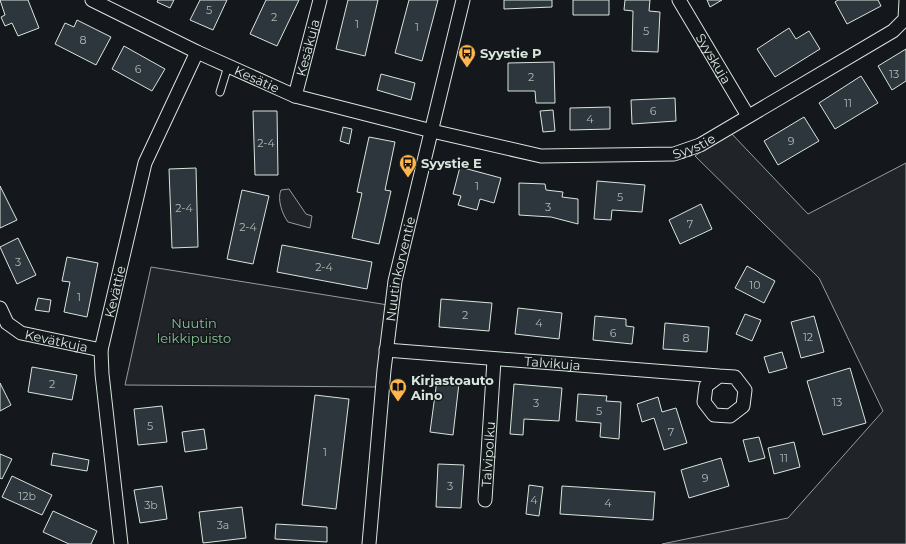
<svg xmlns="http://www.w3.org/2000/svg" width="906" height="544" viewBox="0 0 906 544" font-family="Montserrat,sans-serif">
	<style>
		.green { fill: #202428; stroke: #939e99 }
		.building { fill: #2c363c; stroke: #d8e6dc }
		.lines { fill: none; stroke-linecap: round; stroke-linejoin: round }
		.service-casing { stroke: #d8e6dc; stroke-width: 9 }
		.minor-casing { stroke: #d8e6dc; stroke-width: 15 }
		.service { stroke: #14181c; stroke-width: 7 }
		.minor { stroke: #14181c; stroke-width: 13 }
		.labels { text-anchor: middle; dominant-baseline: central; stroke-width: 3; stroke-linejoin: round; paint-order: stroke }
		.number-label { font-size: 11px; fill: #adbab4 }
		.street-label { font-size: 13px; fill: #d8e6dc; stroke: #14181c }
		.poi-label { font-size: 13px; font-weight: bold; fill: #d8e6dc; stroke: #14181c; text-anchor: start }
		.park-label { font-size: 13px; fill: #8ac095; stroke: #14181c }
	</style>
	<rect width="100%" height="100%" fill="#14181c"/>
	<path class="green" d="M730 132 808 214 906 163V544H662L788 518 883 411 819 278 695 156Z
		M289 189 306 214 312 216 310 228 288 222C282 214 277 199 281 190Z
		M151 267 388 305 380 387 125 385Z"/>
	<path class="building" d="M0 0H28L39 28 18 36 12 23 5 26 1 17 5 15Z
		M158 0H174L170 8 157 2Z
		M200 0H227L213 30 190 20Z
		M266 0H299L277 46 250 34Z
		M348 0H378L365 56 336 49Z
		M409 0H438L422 61 395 53Z
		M504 0H552V7L504 9Z
		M573 0H609V15H573Z
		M625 0H650L649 11 660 12 658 52 632 51 633 11 624 10Z
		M707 0H722L710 7Z
		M838 0H878L881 6 847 24 835 2Z
		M77 20 111 37 96 65 55 44 65 23 74 27Z
		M789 28 796 39 809 31 820 49 775 77 757 49Z
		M124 46 165 69 152 91 112 69Z
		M906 49V81L892 90 878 66Z
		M554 62 555 103H536L535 91H508V63Z
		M381 74 415 83 411 100 377 90Z
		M861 76 878 103 835 129 819 103Z
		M675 98 676 121 632 124 631 100Z
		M610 107V129L570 130V108Z
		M553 110 555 131 543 132 540 111Z
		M253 111H277L278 175H255Z
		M804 117 819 141 778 165 764 141Z
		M343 127 352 129 349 144 340 141Z
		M369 137 395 142 385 190 391 191 379 244 352 238 362 193 357 192Z
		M460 167 501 178 494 203 480 199 477 210 458 205 461 196 453 194Z
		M196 168 198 247 172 248 169 169Z
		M597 181 645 185 642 212 612 210 611 220 594 219Z
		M519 183 545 184 546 190 563 192 562 197 578 199V224L551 217 519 215Z
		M0 186 17 220 0 228Z
		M242 190 269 196 253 264 227 259Z
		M701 204 712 229 680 244 669 220Z
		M18 238 36 275 17 284 0 247Z
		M282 245 372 262 367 289 277 272Z
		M67 257 98 263 87 317 64 312 70 282 62 281Z
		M747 266 775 281 764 303 735 288Z
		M38 298 51 300 49 312 35 310Z
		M441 299 492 303 489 331 439 327Z
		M518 308 562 313 559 339 515 334Z
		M745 314 761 320 752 341 736 334Z
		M595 316 626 319V326L634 327 632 344 593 340Z
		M814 316 824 352 801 358 791 322Z
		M665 323 709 327 707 352 663 349Z
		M782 352 787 368 769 373 764 357Z
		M32 367 77 375 72 400 28 392Z
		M850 368 866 423 823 435 807 381Z
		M437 380 459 383 453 435 430 432Z
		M0 383 11 405 0 411Z
		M514 384 562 388 559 421 524 419 523 435 510 434Z
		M578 394 607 396 606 401 621 402 619 439 600 437 601 423 576 421Z
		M315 395 349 399 336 509 302 505Z
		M658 397 662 412 676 408 687 443 664 450 654 418 642 422 637 404Z
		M162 406 167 442 138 445 134 409Z
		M204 429 207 449 185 452 182 432Z
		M759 437 765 458 749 462 743 440Z
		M794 442 800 467 774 474 768 448Z
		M53 453 89 460 87 471 51 465Z
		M0 454 12 459 2 479 0 478Z
		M721 458 729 486 689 498 681 470Z
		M438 464 464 465 461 508 436 507Z
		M12 476 52 495 42 515 2 497Z
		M529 485 543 487 539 516 526 514Z
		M162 486 167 519 140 523 134 490Z
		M562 486 655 492 653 520 560 514Z
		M242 507 246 538 203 543 199 512Z
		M53 511 97 531 91 544H69L43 532Z
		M276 524 327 527V542L275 539Z"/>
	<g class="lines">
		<g class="service-casing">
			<path id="service" d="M220 92 228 66"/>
		</g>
		<g class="minor-casing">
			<g id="minor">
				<path id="s1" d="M92 0 197 52 295 96 432 131 541 156 674 154 700 145 893 31 905 19 906 0"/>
				<path id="s2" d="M679 0 748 116"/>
				<path id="s3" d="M295 96 320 0"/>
				<path id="s4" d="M0 308 7 323 21 333 101 350"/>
				<path id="s5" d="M386 350 719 376 735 377 745 390 743 406 730 416 714 415 704 402 706 386 719 376"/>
				<path id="s6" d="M485 500 494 360"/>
				<path id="s7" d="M121 544 102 374 101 350 145 163 197 52"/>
				<path id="s8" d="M369 544 384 370 395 281 463 0"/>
			</g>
		</g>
		<use href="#service" class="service"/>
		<use href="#minor" class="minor"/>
	</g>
	<defs>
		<g id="bus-pin" transform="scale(0.9)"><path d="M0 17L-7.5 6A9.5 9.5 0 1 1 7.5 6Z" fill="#ffb74d" stroke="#14181c"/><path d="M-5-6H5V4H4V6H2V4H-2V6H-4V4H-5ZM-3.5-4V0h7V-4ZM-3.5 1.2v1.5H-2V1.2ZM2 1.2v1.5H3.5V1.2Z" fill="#111"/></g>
		<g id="library-pin" transform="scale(0.9)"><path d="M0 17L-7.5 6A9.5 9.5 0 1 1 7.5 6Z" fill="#ffb74d" stroke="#14181c"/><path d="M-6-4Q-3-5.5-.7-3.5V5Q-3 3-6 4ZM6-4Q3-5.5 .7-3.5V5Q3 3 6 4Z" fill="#111"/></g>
	</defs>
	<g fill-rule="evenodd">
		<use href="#bus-pin" x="467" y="53"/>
		<use href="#bus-pin" x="408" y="163"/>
		<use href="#library-pin" x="398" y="387"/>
	</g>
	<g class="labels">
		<g class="number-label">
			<text x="209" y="10">5</text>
			<text x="274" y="17">2</text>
			<text x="357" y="24">1</text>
			<text x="417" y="27">1</text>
			<text x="646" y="31">5</text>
			<text x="83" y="40">8</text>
			<text x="138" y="69">6</text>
			<text x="894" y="74">13</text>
			<text x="531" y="77">2</text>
			<text x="848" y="103">11</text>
			<text x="653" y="111">6</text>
			<text x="590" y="119">4</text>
			<text x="791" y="141">9</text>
			<text x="266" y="143">2-4</text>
			<text x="477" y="186">1</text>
			<text x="620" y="197">5</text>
			<text x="548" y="207">3</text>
			<text x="184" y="208">2-4</text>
			<text x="690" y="224">7</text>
			<text x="248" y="227">2-4</text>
			<text x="18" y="262">3</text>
			<text x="324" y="267">2-4</text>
			<text x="755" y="285">10</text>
			<text x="79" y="297">1</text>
			<text x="465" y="315">2</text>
			<text x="539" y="323">4</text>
			<text x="613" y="333">6</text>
			<text x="808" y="337">12</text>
			<text x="686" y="338">8</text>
			<text x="52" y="384">2</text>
			<text x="837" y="402">13</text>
			<text x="536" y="403">3</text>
			<text x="599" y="411">5</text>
			<text x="150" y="426">5</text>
			<text x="671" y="432">7</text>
			<text x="325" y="452">1</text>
			<text x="784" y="458">11</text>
			<text x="705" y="478">9</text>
			<text x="450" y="486">3</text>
			<text x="27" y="496">12b</text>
			<text x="534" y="500">4</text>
			<text x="608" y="503">4</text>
			<text x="151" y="505">3b</text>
			<text x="223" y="525">3a</text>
		</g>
		<g class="street-label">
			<text stroke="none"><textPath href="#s3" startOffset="50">Kesäkuja</textPath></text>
			<text stroke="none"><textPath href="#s2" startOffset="68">Syyskuja</textPath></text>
			<text stroke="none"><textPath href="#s1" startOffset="183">Kesätie</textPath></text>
			<text stroke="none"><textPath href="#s1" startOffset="632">Syystie</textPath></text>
			<text stroke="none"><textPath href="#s8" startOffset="277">Nuutinkorventie</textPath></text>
			<text stroke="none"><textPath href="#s7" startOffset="255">Kevättie</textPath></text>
			<text stroke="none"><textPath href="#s4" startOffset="70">Kevätkuja</textPath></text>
			<text stroke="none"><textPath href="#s5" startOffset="167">Talvikuja</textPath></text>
			<text stroke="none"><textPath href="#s6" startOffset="46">Talvipolku</textPath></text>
		</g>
		<g class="poi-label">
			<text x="480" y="53">Syystie P</text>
			<text x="421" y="163">Syystie E</text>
			<text x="411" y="380">Kirjastoauto<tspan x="411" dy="15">Aino</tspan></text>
		</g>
		<g class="park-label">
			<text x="194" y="323">Nuutin<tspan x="194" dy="15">leikkipuisto</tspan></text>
		</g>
	</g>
</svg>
